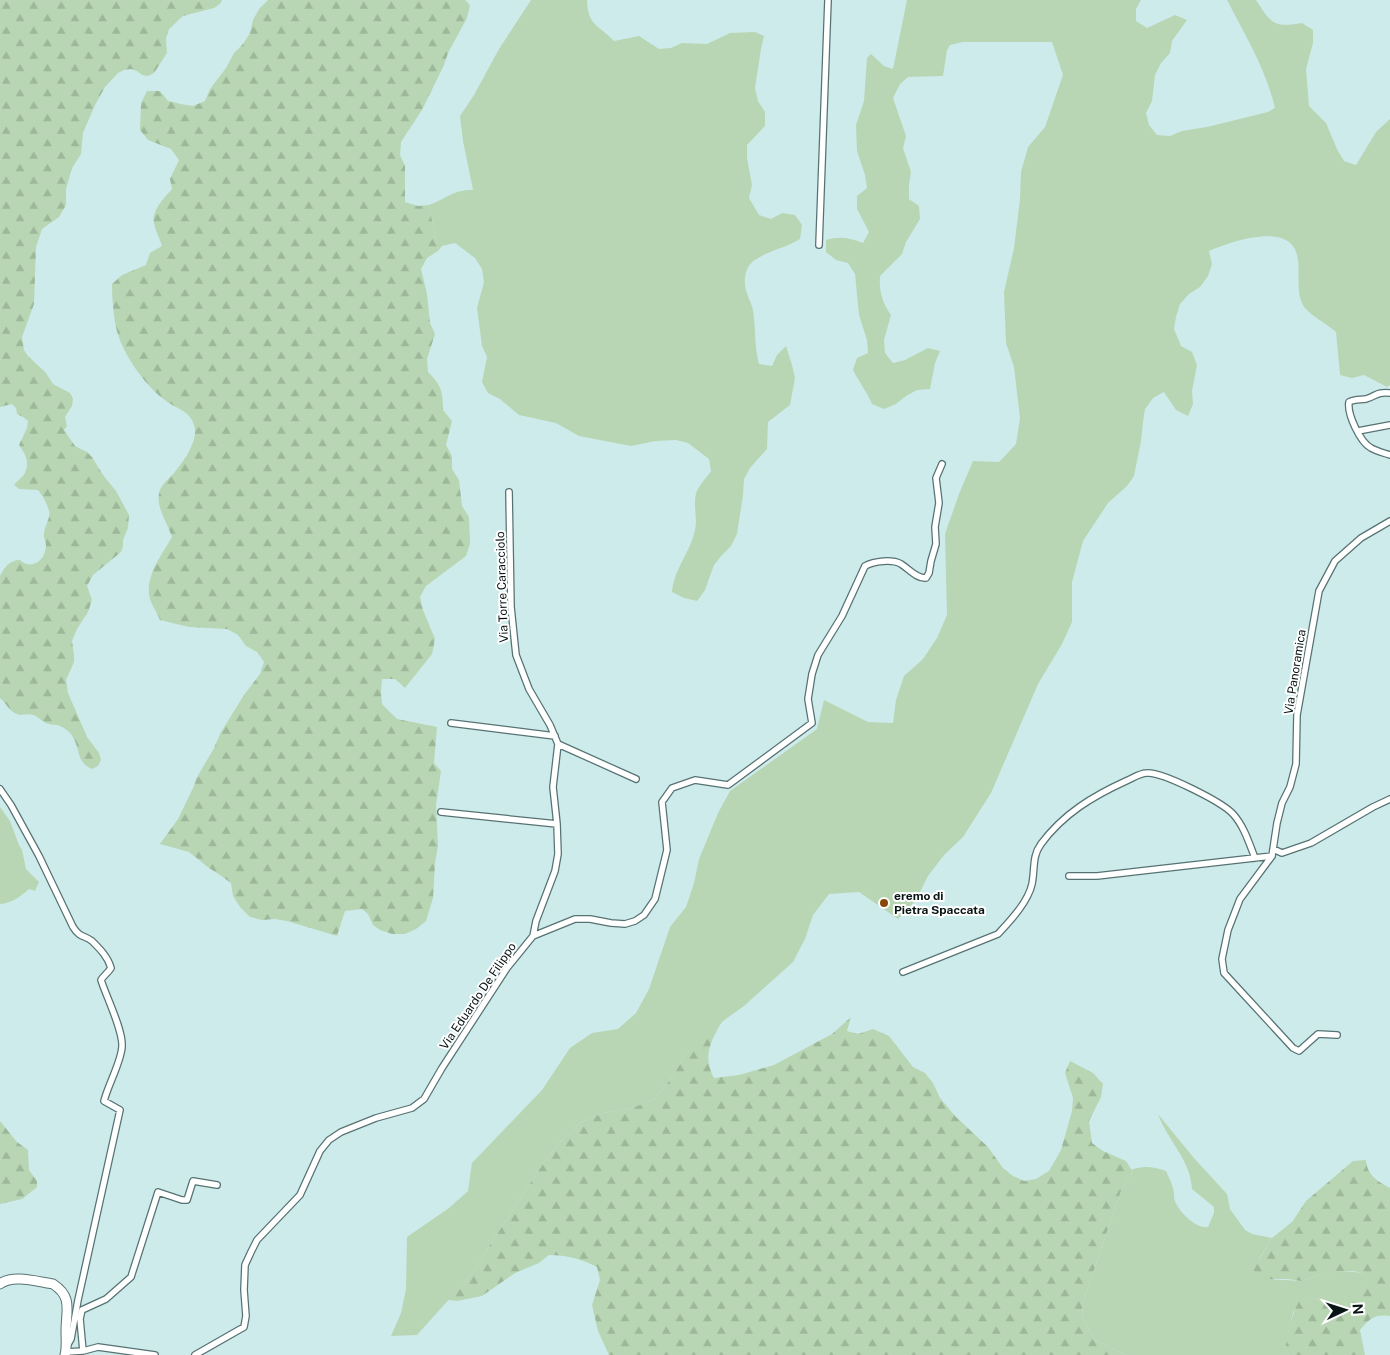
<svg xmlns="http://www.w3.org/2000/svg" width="1390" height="1355" viewBox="0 0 1390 1355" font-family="'Public Sans',sans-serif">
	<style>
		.green { fill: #b8d6b3 }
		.forest { fill: url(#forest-firs) }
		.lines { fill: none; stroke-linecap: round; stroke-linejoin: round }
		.street-casing { stroke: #577272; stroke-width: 8 }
		.secondary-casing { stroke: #577272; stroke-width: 11 }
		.street { stroke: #fff; stroke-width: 5.5 }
		.secondary { stroke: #fff; stroke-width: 9 }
		.poi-dot { fill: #864908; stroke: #fff; stroke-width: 2 }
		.labels { text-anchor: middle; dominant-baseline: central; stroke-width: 4; stroke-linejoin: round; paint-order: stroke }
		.street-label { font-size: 12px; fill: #091414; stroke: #fff }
		.poi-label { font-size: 12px; font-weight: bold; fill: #091414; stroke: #fff; text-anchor: start }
	</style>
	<defs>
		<pattern id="forest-firs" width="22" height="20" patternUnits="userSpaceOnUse" patternTransform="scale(1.25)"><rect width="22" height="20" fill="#b8d6b3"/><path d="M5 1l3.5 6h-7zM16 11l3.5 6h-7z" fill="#9db799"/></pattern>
	</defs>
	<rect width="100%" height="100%" fill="#ceebec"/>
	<path class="green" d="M531 0H587C588 26 598 24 614 41L639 36 659 49 671 48 682 43 707 44 730 33 755 32 764 36 761 49 755 88 758 101 765 112V126L747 145V158L752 185 749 198 759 215 771 219 782 213 795 215 802 225 800 239C786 248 769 250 755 260 747 265 744 275 745 284 745 292 751 301 753 310 756 328 754 346 759 364L772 366 777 355 786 346 792 365 795 378 790 405 768 422 767 449 750 468 744 479 743 495 737 534 731 546 722 555 714 565 705 590 697 601 684 598 672 592C674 569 690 553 695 530 698 518 692 502 697 491 700 484 707 477 711 471L709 459 688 443 676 440 656 441 631 446 579 436 556 423 519 415 500 399 488 393 482 382 487 357 482 346 477 308 484 282 482 269 475 258 455 243 442 246 438 251 429 205C448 198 452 190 473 190L463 141 460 116 474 95 499 49Z
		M907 0H1141L1136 9V21L1147 28 1175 15 1187 20 1172 41 1170 53 1161 63 1155 75 1152 101 1146 113 1149 125 1157 135 1170 136 1182 131 1207 127 1268 112 1275 108C1266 69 1245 35 1227 0H1256C1271 23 1273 28 1302 23L1313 30V43L1306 69 1309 106 1326 123 1337 149 1344 161 1356 165 1376 132 1390 119V385L1387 387 1364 375 1352 378 1340 375 1336 332C1327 324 1308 314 1303 305 1295 290 1301 271 1297 255 1289 221 1230 242 1209 251L1212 264 1208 276 1200 287 1189 294 1180 304 1176 317 1174 329 1181 346 1192 352 1197 365 1192 391 1193 404 1188 416 1176 410 1164 392 1153 398 1145 409 1143 422 1141 441 1134 476 1127 486 1108 503 1083 541 1072 582V622L1062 644 1038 684 991 793 963 837 944 855 928 876 916 900 898 919 859 892 829 894 813 915 805 939 793 962 744 1006 723 1021 684 1057 670 1080 653 1100 629 1109 603 1113 580 1123 560 1142 542 1165 470 1276 417 1335 391 1336 401 1313 406 1289 407 1237 449 1208 468 1191 472 1163 542 1090 570 1048 592 1033 618 1029 636 1013 649 989 670 927 686 907 694 883 699 859 718 813 730 791 817 729 824 700 868 722 893 723 896 700 904 676 923 659 937 638 947 615 945 534 959 494 973 461 999 462 1016 444 1020 418 1014 367 1006 343 1004 292 1014 248 1020 199 1021 172 1028 147 1045 127 1063 75 1052 42H963L950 45 947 50 943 76 908 77 900 84 893 98 906 136 903 148 911 172 909 185V199L919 206 920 219 906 242 902 254 880 276C879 292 882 302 891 315L884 340 885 353 893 363 905 360 928 348 940 351 935 363 930 389 917 390 906 396 896 404 884 409 872 404C867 392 859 382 853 370L857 358 868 353 867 340 859 315 855 274 848 263 836 260 826 252V240C840 236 850 238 863 243L869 232 857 209V196L867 188 865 175 857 151 856 125 864 101 867 58 871 54 884 66 893 69Z
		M0 807 10 821 19 845 22 850 26 869 39 882 35 891 29 889C20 897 12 903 0 904Z
		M1158 1114 1193 1157 1227 1194 1230 1209 1245 1230 1252 1234 1272 1238 1259 1259 1275 1280C1284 1279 1296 1282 1303 1280 1311 1279 1318 1275 1326 1273 1339 1270 1352 1271 1366 1274L1361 1286 1345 1299 1347 1311 1334 1309 1311 1297 1293 1312 1285 1350 1289 1355H1126L1095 1340 1083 1318 1082 1305 1122 1188 1133 1172 1131 1170C1144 1165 1153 1167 1166 1171 1169 1178 1173 1185 1174 1193 1174 1195 1174 1200 1175 1201 1179 1212 1196 1229 1208 1227L1214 1213V1207L1192 1189C1191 1160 1167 1140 1158 1114Z"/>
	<path class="forest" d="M0 0H222L220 4 214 8 183 16 169 29 166 38 167 53 154 73 148 76 142 75 137 71 131 69 124 70 118 73 105 87 95 105 83 133 81 154 72 168 66 189V205L59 217 42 229 36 247 34 304 22 337 24 350 28 356 46 373 53 384 70 393 73 399 72 406 65 417 67 426 64 430 75 446 87 452 92 457 103 475 116 491 129 515 128 528 123 540V546L121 552 93 575 87 586 92 600 88 612 77 629 72 641 74 655V662L66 680 68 693 87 737 99 753 101 760 98 766 92 769C74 762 82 744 68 731 57 722 57 727 46 723 41 721 38 716 33 715 28 713 22 716 17 714 10 712 6 703 0 698V576C4 568 9 560 20 560 32 571 46 560 46 545 46 541 43 538 44 534 44 526 51 518 49 511 48 506 42 494 38 490L19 489 14 485C17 481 20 479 23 476 31 464 26 455 19 445L27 428 28 421 23 417 17 414 16 408 12 404 0 407Z
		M268 0H465L470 5 467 18 448 53 444 65 422 110 401 142 400 155 405 166V202L418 206 429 205 438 251 427 258 421 269 427 294 430 323 435 334 427 359 428 372C441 385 443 391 443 410L452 421 446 445 452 456V469L459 480 462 506 469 517 470 544 466 556 426 586 420 597 423 610 435 639 432 654 405 688 395 679H382L381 692 382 704 397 719 437 727 434 763 441 771 436 805 438 846 435 863 433 898 426 921 416 929 405 934H392L380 930 373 925 368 914 362 909 345 911 337 936 287 921 275 919 262 920 250 917 240 907 233 896 231 883 220 875 209 868 189 852 160 844 178 819 194 786 196 779 214 748 221 732 244 695 260 674 264 662 257 652 246 646 238 635 227 629 189 627 160 620C157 612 150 603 149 595 147 572 162 555 172 537 168 525 156 506 159 494 160 485 169 479 174 473 184 461 199 440 194 425 190 411 177 409 166 401 144 385 119 350 115 322 113 310 112 297 112 284L122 275 146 265 150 253 162 246C160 239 155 230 154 223 151 211 165 197 172 189L170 179 179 160 171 149 148 140 140 130 141 103 147 91H160L168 101 181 104 193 106 205 101 210 89 226 68 234 53 243 44 250 33 253 20 259 9Z
		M851 1017 847 1031 858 1034 873 1029 889 1036 913 1067 925 1073 933 1083 940 1098 955 1116 988 1147 1003 1168 1013 1176 1024 1181 1036 1179 1049 1171 1061 1150 1072 1111 1073 1098 1065 1073 1070 1061 1093 1073 1103 1084 1101 1097 1089 1121 1092 1143 1103 1151 1126 1161 1133 1172 1122 1188 1082 1305 1083 1318 1095 1340 1126 1355H609L598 1331 592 1305 600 1280 597 1267C582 1259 566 1255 549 1255L539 1263 515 1273 482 1296 457 1301 448 1300 470 1276 542 1165 560 1142 580 1123 603 1113 629 1109 653 1100 670 1080 684 1057 702 1038 723 1020C711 1040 702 1056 714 1078L739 1075 774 1065 832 1034Z
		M0 1121 17 1142 28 1150 29 1170 37 1181V1187L22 1199 0 1204Z
		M1366 1160C1367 1175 1377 1181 1390 1188V1316C1375 1314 1370 1318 1360 1330L1365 1355H1289L1285 1350C1288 1333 1291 1316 1299 1301L1311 1297 1334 1309 1347 1311 1345 1299 1348 1287 1361 1286 1365 1274 1353 1271H1340L1327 1273 1301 1281 1288 1279H1263L1253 1270 1272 1238 1292 1222 1306 1201 1353 1161Z"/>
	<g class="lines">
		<g class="street-casing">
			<path id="street" d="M819 245C822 163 825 82 828 0
				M1390 393C1376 392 1378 395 1366 399 1360 400 1355 399 1349 402 1347 414 1360 442 1371 448 1376 451 1384 453 1390 455
				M1358 431 1390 425
				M509 492 511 607 516 655 529 689 550 725 558 744 553 787 557 824 558 854 555 871 536 921 533 936
				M451 723 555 736
				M558 744 636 779
				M0 789 11 805 39 856 73 927C80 938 84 935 92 941 100 949 108 957 111 968 108 973 104 975 101 980 106 996 123 1030 122 1046 122 1060 108 1085 104 1101L120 1110 78 1300 71 1339 67 1346
				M441 812 557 824
				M1273 849 1282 853 1311 843 1373 807 1390 799
				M1069 876H1097L1272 856
				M903 972 998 934C1011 920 1028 902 1032 884 1035 869 1032 856 1041 844 1063 814 1093 796 1126 781 1133 778 1140 773 1147 773 1163 772 1222 802 1233 814 1244 826 1249 843 1255 858
				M1337 1035 1318 1034 1299 1051 1293 1048 1224 973 1222 959 1228 930 1240 899 1272 856 1277 823 1282 803 1290 787 1296 764 1297 715 1319 591 1335 561 1361 538 1390 521
				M83 1351 80 1319 82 1310 106 1299 131 1277 158 1192 182 1200H187L193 1181 217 1185
				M66 1352 83 1351 98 1347 155 1355
				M195 1355 244 1327 246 1316 244 1290 245 1265 251 1252 257 1240 300 1195 320 1151 329 1140 341 1132 376 1118 412 1108 424 1099 442 1068 507 968 533 936 575 919H590L611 923 625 924 635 921 644 915 655 899 667 850 662 802 672 788 695 780 728 785 812 723 808 699 812 674 818 655 842 616 865 566C874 561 892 559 901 564 909 569 917 579 926 578L929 573 931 561 936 544 935 527 939 503 936 478 942 464"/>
		</g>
		<g class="secondary-casing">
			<path id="secondary" d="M0 1284C13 1274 38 1282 53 1284 73 1297 66 1310 66 1331 66 1339 67 1347 65 1355"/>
		</g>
		<use href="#street" class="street"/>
		<use href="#secondary" class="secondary"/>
	</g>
	<circle class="poi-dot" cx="884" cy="903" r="5"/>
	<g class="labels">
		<g class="street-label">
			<text transform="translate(502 587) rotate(-92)">Via Torre Caracciolo</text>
			<text transform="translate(1295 672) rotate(-81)">Via Panoramica</text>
			<text transform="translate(478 996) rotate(-56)">Via Eduardo De Filippo</text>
		</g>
		<g class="poi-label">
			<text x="894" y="896">eremo di<tspan x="894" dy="14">Pietra Spaccata</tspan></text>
		</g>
	</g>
	<g transform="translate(1345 1310) rotate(86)" stroke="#ffffff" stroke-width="4" paint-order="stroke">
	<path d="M0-4L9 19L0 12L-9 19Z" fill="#091414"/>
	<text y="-8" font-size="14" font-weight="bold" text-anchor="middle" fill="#091414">N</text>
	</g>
</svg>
